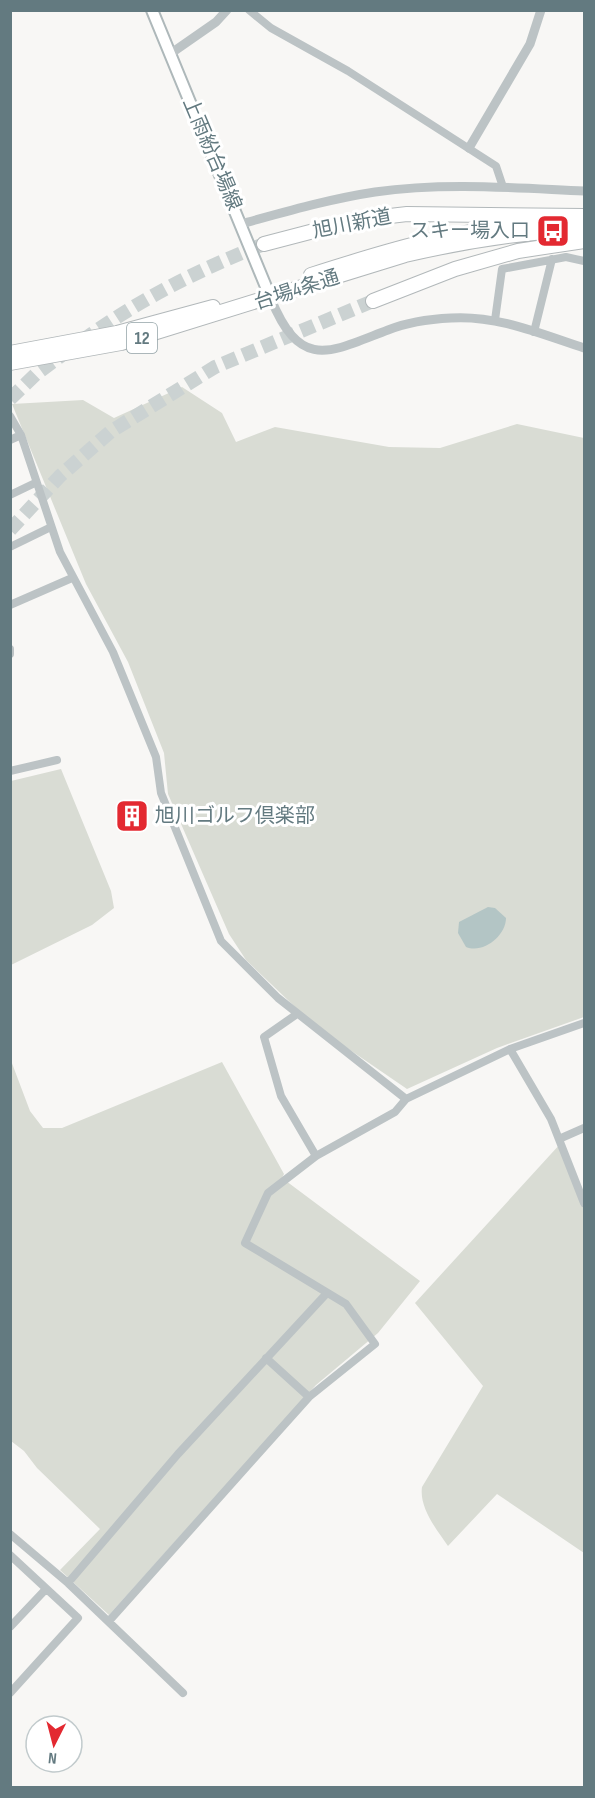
<svg xmlns="http://www.w3.org/2000/svg" width="595" height="1798" viewBox="0 0 595 1798" font-family="'Sofia Sans Condensed','Noto Sans JP',sans-serif">
	<style>
		.green { fill: #d9dcd4 }
		.water { fill: #b3c5c5 }
		.lines { fill: none; stroke-linecap: round; stroke-linejoin: round }
		.trunk-tunnel { stroke: #cbd2d2; stroke-width: 14; stroke-dasharray: 14 7; stroke-linecap: butt }
		.secondary-casing { stroke: #aeb8ba; stroke-width: 14 }
		.trunk-casing { stroke: #b2b8ba; stroke-width: 16 }
		.minor { stroke: #bcc3c5; stroke-width: 8 }
		.tertiary { stroke: #bcc3c5; stroke-width: 9 }
		.secondary { stroke: #fff; stroke-width: 10 }
		.trunk { stroke: #fff; stroke-width: 14 }
		.labels { text-anchor: middle; dominant-baseline: central; stroke-width: 6; stroke-linejoin: round; paint-order: stroke }
		.shield { fill: #fff; stroke: #92a2a6; stroke-width: 1.5 }
		.shield-label { font-size: 18px; font-weight: bold; fill: #637a80 }
		.street-label { font-size: 20px; fill: #637a80; stroke: #fff }
		.poi-label { font-size: 20px; fill: #637a80; stroke: #fff; text-anchor: end }
	</style>
	<rect width="100%" height="100%" fill="#f8f7f5"/>
	<path class="green" d="M182 387 222 413 236 442 275 427 389 447 440 448 517 424 584 438V1017L497 1048 407 1089 315 1026 246 960 229 934 168 794 164 753 128 662 86 584 12 404 83 400 114 418Z
		M61 769 111 891 114 908 92 925 11 965V781Z
		M10 1058 30 1111 43 1128H62L222 1062 284 1174 282 1178 420 1281 378 1333 316 1385 109 1615 60 1570 100 1529 37 1468 24 1451 11 1441Z
		M561 1143 584 1203V1553L497 1494 448 1546C437 1530 419 1508 422 1487L483 1386 415 1303Z"/>
	<path class="water" d="M488 907 495 908 506 918C506 935 484 954 466 947L458 933 459 922Z"/>
	<g class="lines">
		<path class="trunk-tunnel" d="M82 341C140 299 198 270 264 244
			M10 399 36 374 66 352
			M10 530 60 476 110 432 215 367 373 301"/>
		<g class="secondary-casing">
			<path id="secondary" d="M152 10 271 299"/>
		</g>
		<g class="trunk-casing">
			<path id="trunk" d="M264 244 356 220 407 214 584 216
				M311 275C386 251 458 229 537 224
				M373 301 455 269 518 251 584 241
				M10 353 117 333 213 307
				M10 363 121 343 405 255C465 241 523 232 584 229"/>
		</g>
		<path class="minor" d="M249 10 271 28 348 71 496 166 503 187
			M495 320 502 269 566 257 584 261
			M534 332 552 259
			M10 416 21 435 60 552 113 652 156 757 161 793 221 941 278 998 406 1099
			M10 440 21 435
			M10 495 35 483
			M10 547 51 527
			M10 605 72 578
			M10 649V654
			M10 771 57 760
			M297 1014 264 1037 281 1096 316 1156
			M510 1049 551 1119 584 1203
			M559 1139 584 1128
			M266 1358 309 1397
			M10 1534 68 1583 183 1693
			M10 1555 78 1618 10 1693
			M68 1583 178 1454 327 1293
			M109 1621 309 1397 375 1344 346 1304 245 1243 268 1193 316 1156 395 1112 406 1099 510 1049 584 1023
			M10 1627 46 1589"/>
		<path class="tertiary" d="M170 54 216 22 227 10
			M469 148 530 44 541 10
			M241 224C285 212 329 199 375 192 444 182 515 188 584 191
			M271 299C301 372 330 352 388 330 408 322 430 319 451 318 497 315 541 334 584 348"/>
		<use href="#secondary" class="secondary"/>
		<use href="#trunk" class="trunk"/>
	</g>
	<defs>
		<g id="bus-square" transform="scale(1.725)"><rect x="-9" y="-9" width="18" height="18" rx="4" fill="#e32931" stroke="#fff"/><path d="M-5-6H5V4H4V6H2V4H-2V6H-4V4H-5ZM-3.5-4V0h7V-4ZM-3.5 1.2v1.5H-2V1.2ZM2 1.2v1.5H3.5V1.2Z" fill="#fff"/></g>
		<g id="building-square" transform="scale(1.725)"><rect x="-9" y="-9" width="18" height="18" rx="4" fill="#e32931" stroke="#fff"/><path d="M-4-6H4V6H1V3H-1V6H-4ZM-2.5-4.3h1.7v1.8h-1.7ZM.8-4.3h1.7v1.8H.8ZM-2.5-1h1.7V.8h-1.7ZM.8-1h1.7V.8H.8Z" fill="#fff"/></g>
	</defs>
	<g fill-rule="evenodd">
		<use href="#bus-square" x="553" y="231"/>
		<use href="#building-square" x="132" y="816"/>
	</g>
	<g class="labels">
		<rect class="shield" x="127" y="323" width="30" height="30" rx="4.5"/>
		<g class="shield-label">
			<text x="142" y="338">12</text>
		</g>
		<g class="street-label">
			<text transform="translate(212 154) rotate(67)">上雨紛台場線</text>
			<text transform="translate(352 224) rotate(-11)">旭川新道</text>
			<text transform="translate(297 290) rotate(-18)">台場4条通</text>
		</g>
		<g class="poi-label">
			<text x="530" y="231">スキー場入口</text>
			<text x="155" y="816" text-anchor="start">旭川ゴルフ倶楽部</text>
		</g>
	</g>
	<rect width="595" height="1798" fill="none" stroke="#637a80" stroke-width="24"/>
	<g transform="translate(54 1744) rotate(186)"><circle r="28" fill="#ffffff" stroke="#c1cacc" stroke-width="1.5"/>
	<path d="M0-4.5L10 22L0 15L-10 22Z" fill="#e32931"/>
	<text y="-9" font-size="16" font-weight="bold" text-anchor="middle" fill="#637a80">N</text>
	</g>
</svg>
